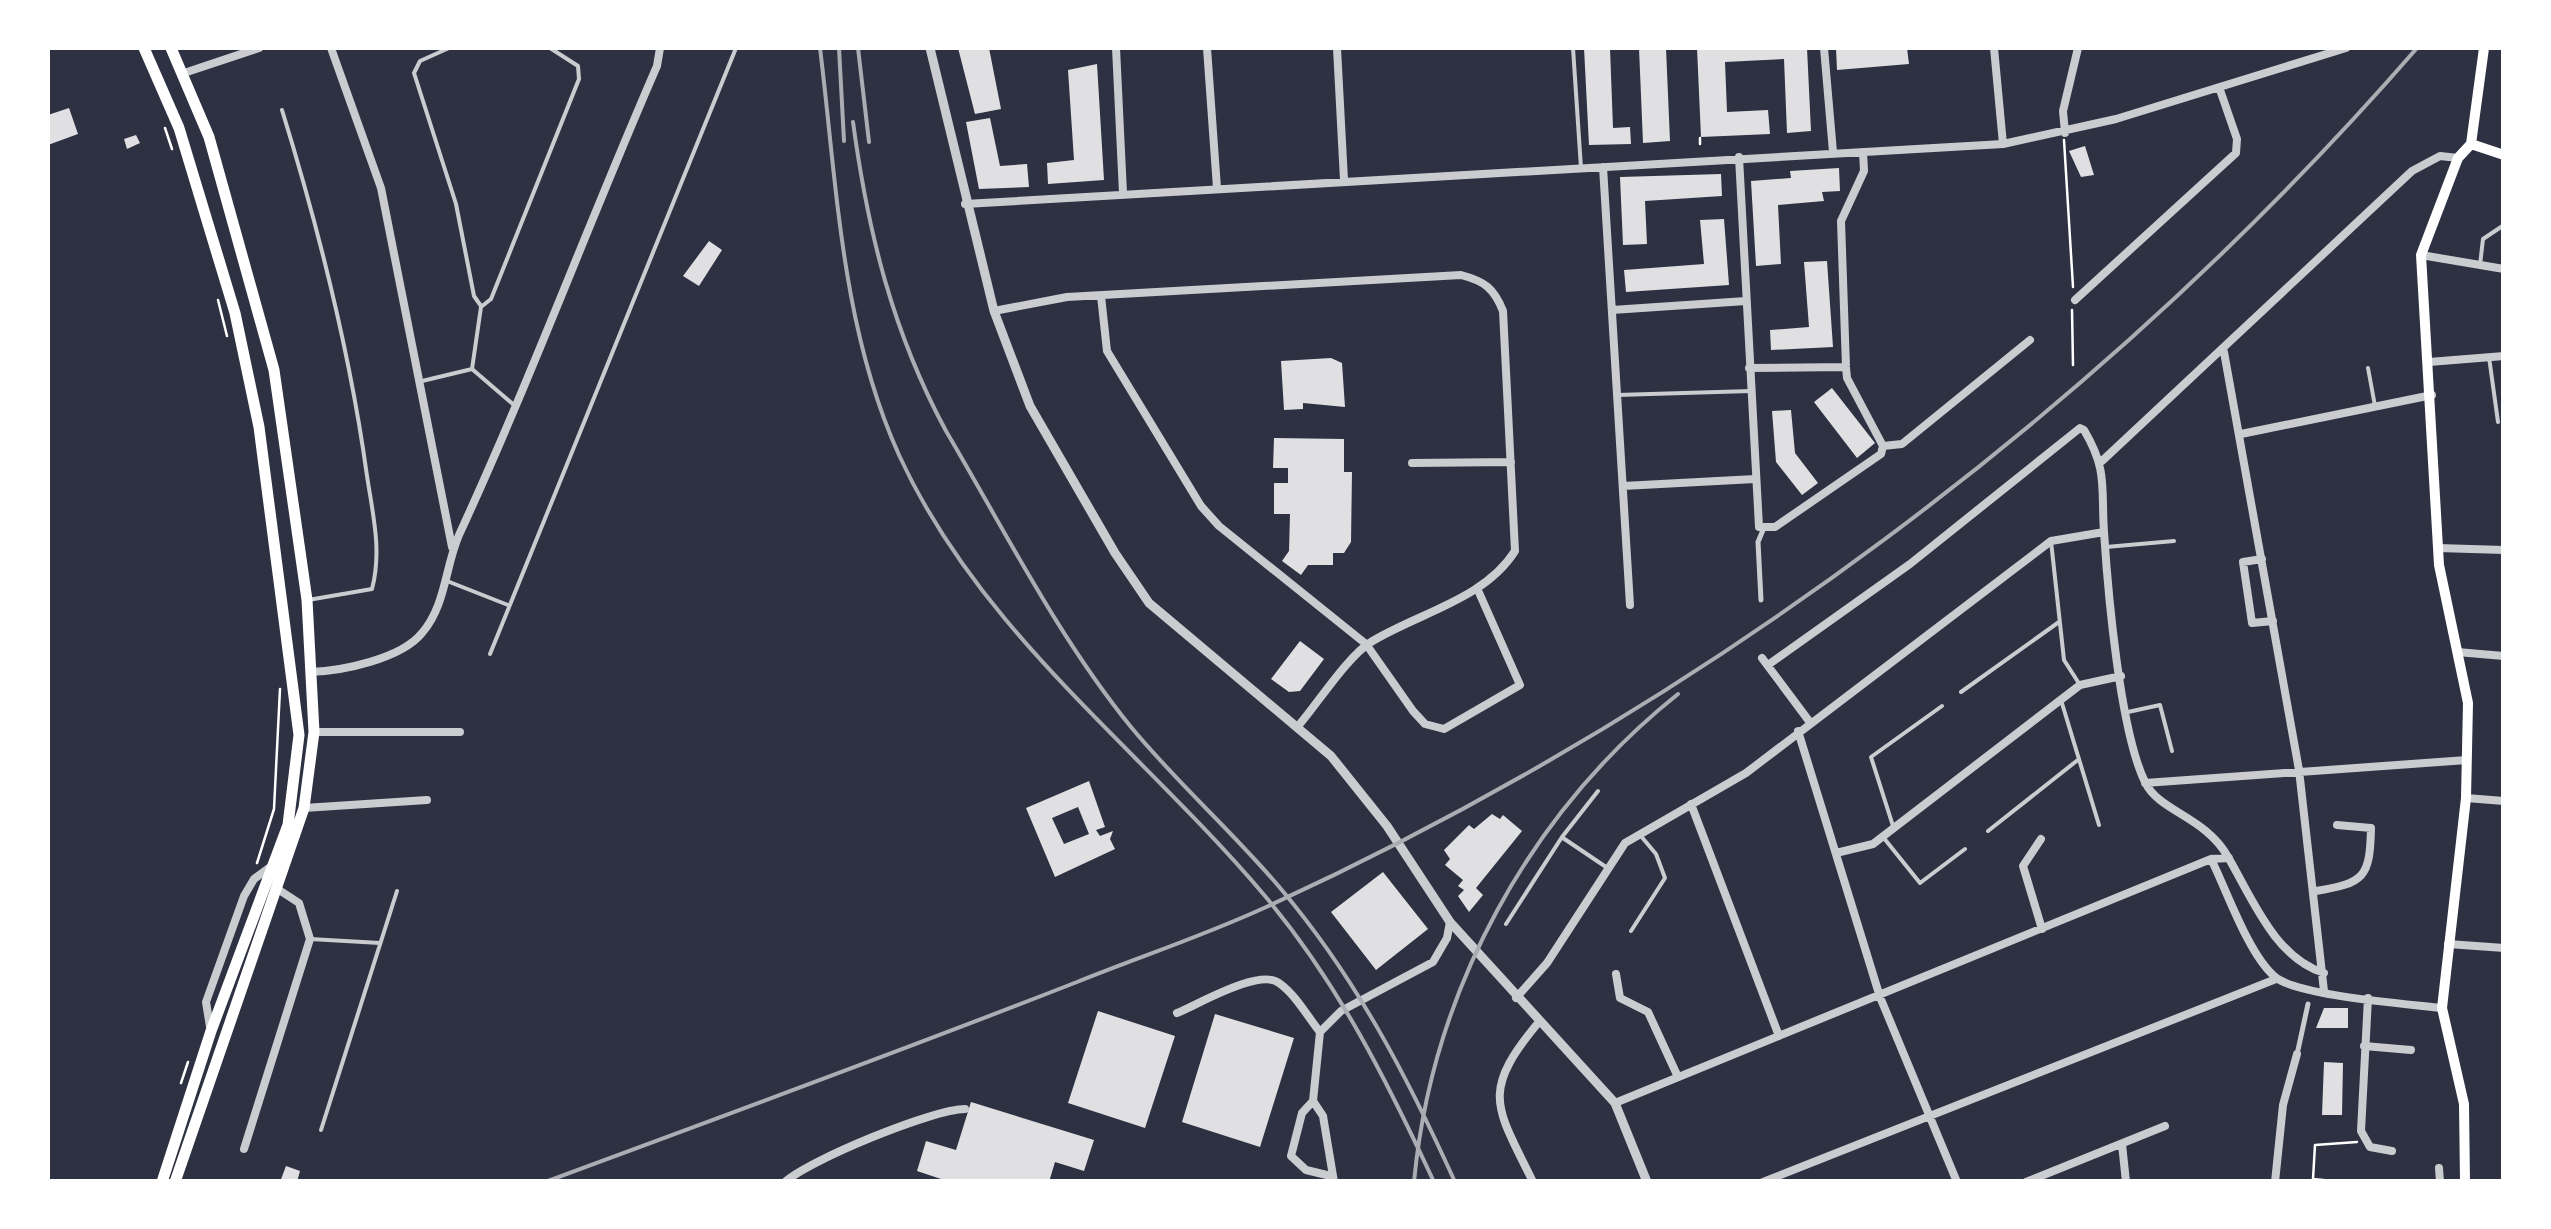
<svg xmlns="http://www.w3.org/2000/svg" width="2551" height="1229" viewBox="0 0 2551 1229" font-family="'Noto Serif',serif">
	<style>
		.building { fill: #e0e0e3; fill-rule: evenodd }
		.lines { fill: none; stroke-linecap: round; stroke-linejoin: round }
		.path { stroke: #fff; stroke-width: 2.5 }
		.service { stroke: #caccd0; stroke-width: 4 }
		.pedestrian { stroke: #caccd0; stroke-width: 5 }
		.minor { stroke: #caccd0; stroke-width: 8 }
		.tertiary { stroke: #caccd0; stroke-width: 9 }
		.secondary { stroke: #fff; stroke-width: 10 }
		.trunk { stroke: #fff; stroke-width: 11 }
		.rail { stroke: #abadb3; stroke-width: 4 }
	</style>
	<rect width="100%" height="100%" fill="#2d3142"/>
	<path class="building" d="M958 48H989L1001 109 975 114Z
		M1584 48H1610L1613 128 1630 127 1631 144 1589 145Z
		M1639 48H1666L1670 141 1643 143Z
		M1697 48H1807L1811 131 1787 133 1784 59 1725 62 1727 112 1768 110 1770 134 1701 137Z
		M1836 48H1907L1909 64 1837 70Z
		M1097 64 1104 180 1048 184 1047 163 1074 160 1068 70Z
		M69 108 78 134 48 145V115Z
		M990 118 1000 166 1027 164 1029 187 979 189 966 122Z
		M136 135 140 143 127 149 124 139Z
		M2085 146 2094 175 2081 177 2069 151Z
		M1839 168 1840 191 1822 192 1824 201 1778 205 1781 264 1756 266 1751 181 1791 178 1790 171Z
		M1721 174 1722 196 1645 201 1647 244 1623 245 1620 177Z
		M1724 219 1729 285 1626 292 1624 270 1704 264 1700 220Z
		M709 241 722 250 699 286 683 276Z
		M1827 261 1833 347 1771 350 1770 330 1809 327 1804 262Z
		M1331 358 1342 363 1345 407 1303 403V409L1284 410 1281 361Z
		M1832 388 1875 443 1857 458 1814 402Z
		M1791 410 1795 453 1818 483 1802 495 1776 462 1772 411Z
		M1274 438 1344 439V472H1352L1351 542 1344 553H1333V565H1308L1301 575 1282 561 1289 551 1290 514H1274V483H1288V468H1273Z
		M1300 641 1324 659 1300 691 1289 692 1271 679Z
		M1089 781 1105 827 1096 830 1100 836 1113 831 1110 839 1115 849 1055 877 1026 808ZM1078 807 1089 834 1064 844 1052 818Z
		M1492 814 1500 819 1503 815 1522 831 1476 888 1483 895 1469 912 1458 896 1464 890 1458 886 1463 880 1445 865 1450 859 1444 850 1469 825 1474 829Z
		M1383 872 1428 929 1376 970 1331 912Z
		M2324 1008H2348V1028H2316Z
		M1098 1011 1175 1036 1145 1128 1068 1103Z
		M1215 1014 1294 1038 1260 1147 1182 1122Z
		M2324 1062 2343 1063 2342 1115H2322Z
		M971 1102 1094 1140 1084 1171 1055 1162 1049 1182H950L917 1171 926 1141 956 1150Z
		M286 1166 300 1171 297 1182H280Z"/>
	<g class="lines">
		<path class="path" d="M165 128 172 149
			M1700 138V144
			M2064 140 2073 287
			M218 300 227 336
			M2072 310 2073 365
			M257 863 274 809 280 689
			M181 1083 188 1062
			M2343 1182 2313 1179 2315 1145 2357 1142"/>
		<path class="service" d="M449 48 420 61 414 73 456 204 474 296 481 306
			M1573 48 1581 168
			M282 110C319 230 350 352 367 476 373 515 382 551 372 589L308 600
			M2480 265 2483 239 2504 225
			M2489 357 2498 422
			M2368 368 2375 406
			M472 369 481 307 491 299 579 79 578 66 550 48
			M472 369 514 405
			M418 382 472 369
			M1617 395 1751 391
			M2051 541 2064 660 2080 685
			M2106 547 2174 541
			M447 581 508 605
			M490 654 736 48
			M1961 692 2059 622
			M2061 700 2099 825
			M2128 712 2160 705 2172 751
			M1893 826 1871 757 1942 706
			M1988 831 2079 759
			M1883 837 1920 883 1965 849
			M1563 838 1609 869
			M1506 924 1562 837 1598 791
			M1631 931 1665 878 1656 854 1640 835
			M310 939 380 943
			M321 1130 397 891"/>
		<path class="pedestrian" d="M1761 600 1758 542 1763 530
			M2298 1050 2308 1004"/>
		<path class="minor" d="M331 48 381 188 452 547
			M1116 48 1123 193
			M1207 48 1217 188
			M1337 48 1344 180
			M1824 48 1833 152
			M1994 48 2003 144
			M184 73 259 48
			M2065 133 2063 111 2078 48
			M1863 152 1864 171 1841 221 1846 367 1847 378 1883 446
			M1739 157 1759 527H1775L1881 454 1883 446
			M1603 167 1630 605
			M965 204 2003 144 2116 119 2346 48
			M2421 255 2504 269
			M1101 296 1107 351 1201 506 1219 526 1366 644 1413 711 1425 724 1444 729 1520 685 1477 588
			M2075 300 2236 153 2237 139 2219 87
			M1612 310 1746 301
			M994 311 1067 297 1461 275C1484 281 1494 288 1503 311L1515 551C1484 600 1418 613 1371 642 1347 657 1318 703 1299 725
			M2224 352 2299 770 2324 991
			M2429 362 2504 356
			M1749 368 1846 367
			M2241 434 2432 395
			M1883 446 1902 444 2030 340
			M2102 461 2412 171 2440 156 2458 158
			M1412 463 1511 462
			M1623 486 1755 479
			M2438 548 2504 550
			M2262 559 2243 562 2252 623 2273 621
			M2457 652 2504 656
			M1762 658 1809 721
			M1768 665 1910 564 2080 428 2084 430C2108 470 2101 488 2104 532 2108 593 2120 731 2145 782 2159 812 2205 816 2228 857 2252 898 2275 958 2324 973
			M310 672C342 671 401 659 422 633 446 605 445 567 459 535 530 381 589 222 657 66L660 48
			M1798 731 1880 997 1957 1182
			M314 732H460
			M2145 783 2467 760
			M2466 798 2504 801
			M1691 804 1779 1036
			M304 808 427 800
			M2041 839 2023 866 2042 929
			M1836 853 1873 844 2080 685 2121 676
			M2211 859C2227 891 2248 953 2274 976 2295 996 2409 1004 2442 1008
			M2316 891C2364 883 2370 878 2371 828L2337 825
			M2448 944 2504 948
			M1616 974 1620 998 1648 1012 1678 1077
			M1516 998 1547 963 1625 843 1746 773 2051 541 2104 532
			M2368 998 2361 1131 2370 1147 2392 1151
			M1177 1013C1199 1004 1260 968 1279 983 1296 995 1307 1016 1320 1032
			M210 1027 206 1002 244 896 254 879 273 865
			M2364 1046 2411 1050
			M1313 1101 1302 1113 1291 1156 1306 1170 1331 1176
			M1615 1103 2211 859 2229 858
			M2122 1144 2126 1182
			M244 1149 310 939 299 903 276 888
			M2439 1168 2440 1182
			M785 1182C809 1160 933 1109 965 1109
			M1334 1182 1323 1116 1313 1101 1320 1032 1341 1011 1433 962 1447 938 1450 922
			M1533 1182C1496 1106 1480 1093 1538 1023
			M1763 1182 2276 979
			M2026 1182 2165 1126
			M2275 1182 2283 1105 2297 1054"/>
		<path class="tertiary" d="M930 48 994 311 1030 406 1115 553 1149 603 1331 756 1387 826 1450 922 1615 1103 1647 1182"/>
		<path class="secondary" d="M2471 144 2504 155
			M2465 1182 2464 1104 2442 1008 2466 798 2468 703 2439 565 2421 255 2458 158 2471 144 2484 48"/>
		<path class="trunk" d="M144 48 179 128 235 313 259 427 299 735 288 825 211 1031 162 1182
			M171 48 209 137 274 370 307 600 314 732 304 808 175 1182"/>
		<path class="rail" d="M820 48C837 185 841 327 899 455 981 634 1141 749 1265 896 1338 983 1386 1079 1434 1182
			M839 48 844 141
			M858 48 869 142
			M853 122C868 233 893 333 946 431 1005 531 1058 637 1131 727 1178 784 1234 833 1281 889 1356 978 1407 1076 1455 1182
			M545 1182C723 1116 901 1051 1077 982 1139 957 1203 936 1264 908 1697 710 2105 407 2417 48
			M1414 1182C1432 991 1529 813 1678 694"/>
	</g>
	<rect width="2551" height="1229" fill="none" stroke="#ffffff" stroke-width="100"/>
</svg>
